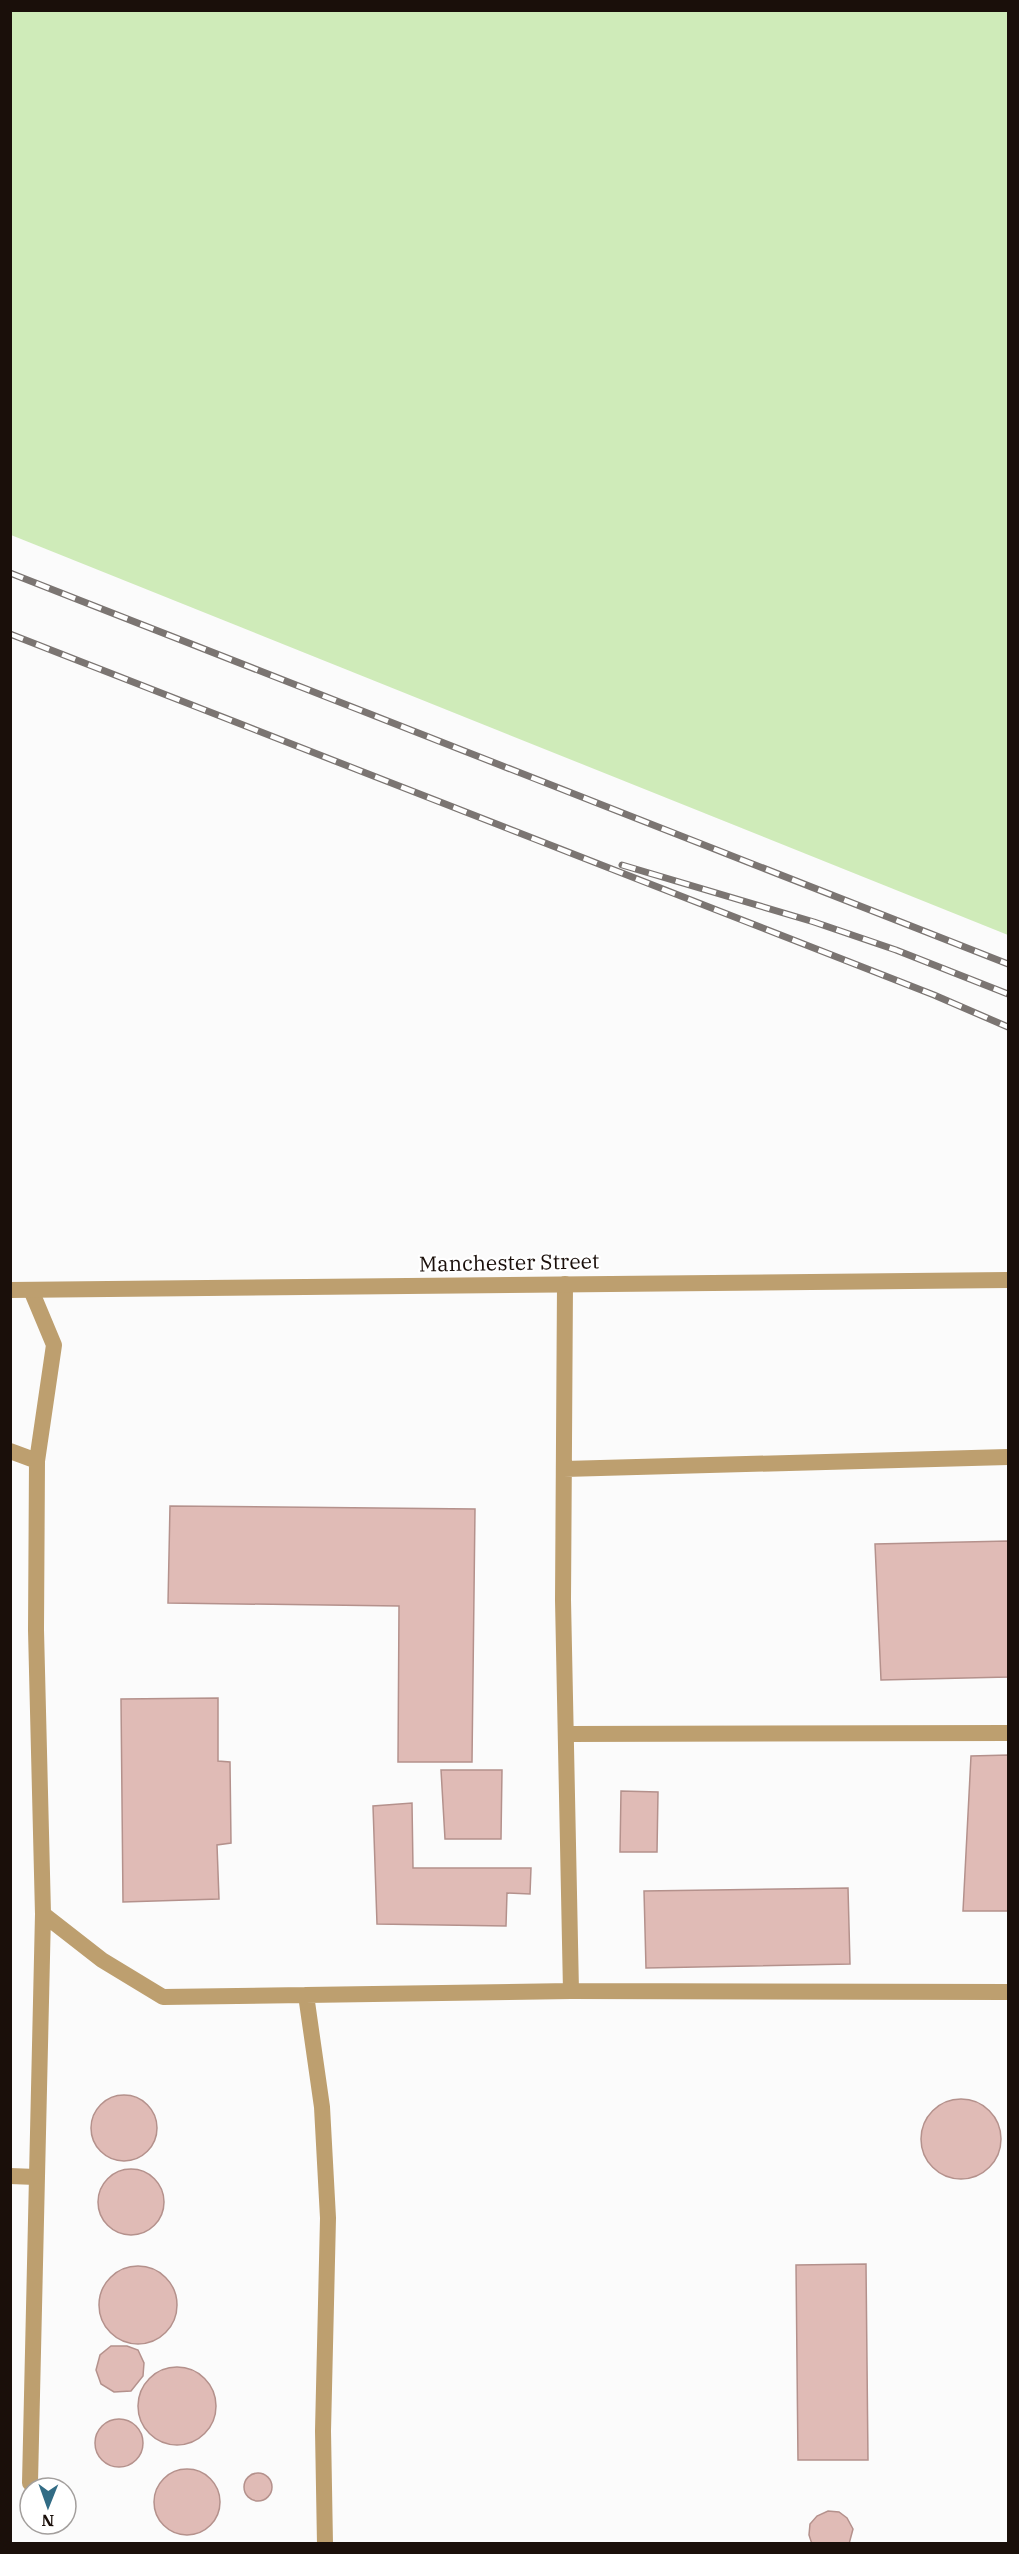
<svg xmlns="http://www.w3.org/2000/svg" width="1019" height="2554" viewBox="0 0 1019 2554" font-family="'IBM Plex Serif',serif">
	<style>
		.green { fill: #cfebb9 }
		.building { fill: #e0bbb6; stroke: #b4918c; stroke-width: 1.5 }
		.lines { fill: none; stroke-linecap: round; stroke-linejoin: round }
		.service { stroke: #bd9f6f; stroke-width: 16 }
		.tertiary { stroke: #bd9f6f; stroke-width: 16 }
		.rail-casing { stroke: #7b7572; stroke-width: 7 }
		.rail { stroke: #fff; stroke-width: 4.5; stroke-dasharray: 14; stroke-linecap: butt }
		.labels { text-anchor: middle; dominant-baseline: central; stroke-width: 4.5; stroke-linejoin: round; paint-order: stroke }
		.street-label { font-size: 21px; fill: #1a0f0a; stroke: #fff }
	</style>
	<rect width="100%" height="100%" fill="#fbfbfb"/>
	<path class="green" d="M10 11H1008V935L11 535Z"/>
	<path class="building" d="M170 1506 475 1509 472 1762H398L399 1606 168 1603Z
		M1008 1541V1677L881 1680 875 1544Z
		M218 1698V1761L230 1762 231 1843 217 1845 219 1899 123 1902 121 1699Z
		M1008 1755V1911H963L971 1756Z
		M441 1770H502L501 1839H445Z
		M621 1791 658 1792 657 1852H620Z
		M412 1803 413 1868H531L530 1894 507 1893 506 1926 377 1924 373 1806Z
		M848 1888 850 1964 646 1968 644 1891Z
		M91 2128a33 33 0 1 1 66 0a33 33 0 1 1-66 0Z
		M921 2139a40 40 0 1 1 80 0a40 40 0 1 1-80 0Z
		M98 2202a33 33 0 1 1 66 0a33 33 0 1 1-66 0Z
		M866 2264 868 2460H798L796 2265Z
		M99 2305a39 39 0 1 1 78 0a39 39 0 1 1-78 0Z
		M111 2346H127L138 2350 144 2363 143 2376 131 2391 114 2392 101 2384 96 2370 100 2355Z
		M138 2406a39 39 0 1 1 78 0a39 39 0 1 1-78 0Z
		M95 2443a24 24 0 1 1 48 0a24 24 0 1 1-48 0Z
		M154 2502a33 33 0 1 1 66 0a33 33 0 1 1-66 0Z
		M244 2487a14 14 0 1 1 28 0a14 14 0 1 1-28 0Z
		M828 2511 839 2512 847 2518 853 2529 849 2544H812L809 2535 810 2524 817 2516Z"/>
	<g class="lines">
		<path class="service" d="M565 1284 563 1600 571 1991
			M10 1451 37 1461
			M564 1469 1008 1457
			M567 1734 1008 1733
			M43 1914 102 1960 163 1997 571 1991 1008 1992
			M306 1995 322 2107 328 2218 323 2431 325 2544
			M10 2176 36 2177
			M30 2483 43 1914 36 1630 37 1461 54 1345 31 1290"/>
		<path class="tertiary" d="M10 1290 1008 1280"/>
		<g class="rail-casing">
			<path id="rail" d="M10 573 1008 964
				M10 634 934 995 1008 1027
				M622 865 814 922 896 950 1008 994"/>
		</g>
		<use href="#rail" class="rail"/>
	</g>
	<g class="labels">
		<g class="street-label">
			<text transform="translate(509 1262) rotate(-1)">Manchester Street</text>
		</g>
	</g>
	<rect width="1019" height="2554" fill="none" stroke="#1a0f0a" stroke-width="24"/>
	<g transform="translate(48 2506) rotate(181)"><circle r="28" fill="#ffffff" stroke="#a39f9d" stroke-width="1.5"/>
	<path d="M0-4.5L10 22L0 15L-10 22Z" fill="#326c85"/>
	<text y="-9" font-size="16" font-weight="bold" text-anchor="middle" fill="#1a0f0a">N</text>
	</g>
</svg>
